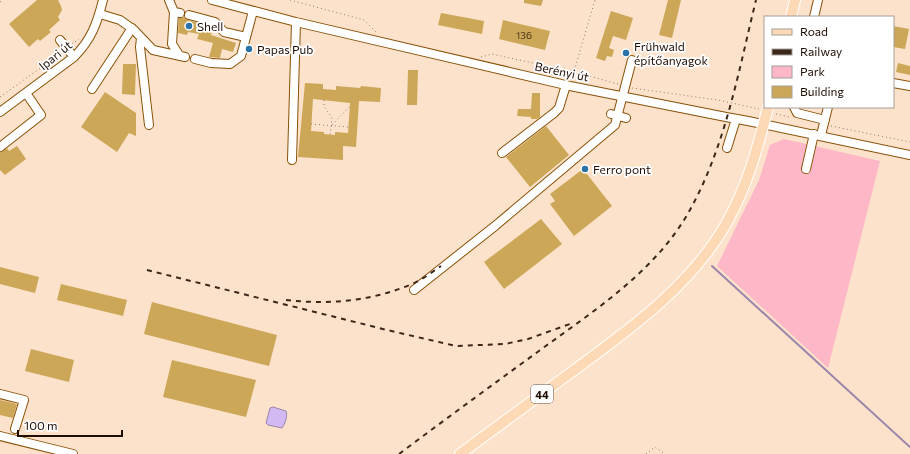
<svg xmlns="http://www.w3.org/2000/svg" width="910" height="454" viewBox="0 0 910 454" font-family="Commissioner,sans-serif">
	<style>
		.green { fill: #fdb7c7 }
		.water { fill: #d2b9f4; stroke: #9c85ab }
		.lines { fill: none; stroke-linecap: round; stroke-linejoin: round }
		.stream { stroke: #9c85ab; stroke-width: 2 }
		.building { fill: #cda758; fill-rule: evenodd }
		.minor-casing { stroke: #895107; stroke-width: 10 }
		.major-casing { stroke: #fff; stroke-width: 12 }
		.path { stroke: #907a68; stroke-width: 1; stroke-dasharray: 1 3; stroke-linecap: butt }
		.minor { stroke: #fff; stroke-width: 8 }
		.major { stroke: #fdd9b6; stroke-width: 10 }
		.rail { stroke: #3b281b; stroke-width: 2; stroke-dasharray: 5 5; stroke-linecap: butt }
		.poi-dot { fill: #2a72a6; stroke: #fff; stroke-width: 1.5 }
		.labels { text-anchor: middle; dominant-baseline: central; stroke-width: 3.5; stroke-linejoin: round; paint-order: stroke }
		.number-label { font-size: 10px; fill: #4a3316 }
		.shield { fill: #fff; stroke: #62554c; stroke-width: 1 }
		.shield-label { font-size: 11px; font-weight: bold; fill: #1e0c00 }
		.poi-label { font-size: 12px; fill: #1e0c00; stroke: #fff; text-anchor: start }
		.street-label { font-size: 12px; fill: #1e0c00; stroke: #fff }
	</style>
	<rect width="100%" height="100%" fill="#fce2ca"/>
	<path class="green" d="M784 139 880 161 828 368 717 266 759 180 770 145Z"/>
	<path class="water" d="M273 407 286 411C288 416 285 424 282 428L268 425 266 423 270 408Z"/>
	<g class="lines">
		<path class="stream" d="M712 266 910 447"/>
	</g>
	<path class="building" d="M37 0H58L61 6 62 10 58 17 60 20 49 30 51 32 40 41 38 39 29 47 9 24Z
		M524 0H543L541 6 524 3Z
		M668 0H681L672 38 659 35Z
		M611 11 633 18 626 40 613 36 609 48 614 50 612 57 607 56 605 61 596 58Z
		M441 13 484 21 482 34 438 25Z
		M184 17 188 20 212 27 211 35 236 43 233 52 222 49 220 58 209 57 213 43 197 39 199 34 188 32 187 35 178 33 179 18Z
		M503 20 550 31 545 50 499 39Z
		M893 26 909 29 905 49 893 47Z
		M898 63 910 66V75L896 72Z
		M123 64H136L135 95 122 94Z
		M408 70H418L417 105H407Z
		M305 83 323 84V89L336 90V86L360 88 361 86 381 88 380 102 359 101 356 147 343 146V160L298 157ZM313 99 350 103 348 133 335 132V135L324 134V132L311 131Z
		M105 92 136 113V136L129 133 117 152 81 127Z
		M532 93H540V117L537 119H531V117L517 116 518 109H531Z
		M546 126 569 155 530 187 506 157Z
		M17 146 26 159 5 175 0 170V152L7 148 9 151Z
		M583 169 612 206 574 236 550 204 555 201 550 194Z
		M541 219 562 244 504 289 484 262Z
		M0 267 39 277 35 293 0 284Z
		M61 284 127 300 123 316 57 300Z
		M152 302 277 335 269 366 144 334Z
		M31 349 74 360 69 382 25 371Z
		M172 360 256 380 246 417 163 397Z
		M0 400 17 404 13 418 0 415Z"/>
	<g class="lines">
		<g class="minor-casing">
			<path id="minor" d="M169 0 174 12 180 13
				M212 0 296 22 570 86 726 117 748 121 910 155
				M174 12 172 44 179 55
				M100 14 120 20 134 30 153 50 185 57
				M189 15 215 22 224 32 246 37
				M814 17 818 0
				M141 38 140 47 149 125
				M60 40 74 57
				M195 59 211 63 230 64 241 56 253 11
				M893 83 910 86
				M92 89 132 28
				M794 107 797 113 825 120
				M0 112 74 57C91 40 97 24 103 0
				M611 114 626 118
				M821 135 828 107
				M0 147 41 115 26 93
				M727 148 736 119
				M502 153 554 113 559 108 566 85
				M292 160 296 22
				M806 169 814 134
				M414 290 495 226 615 125 632 60
				M0 394 24 400 15 429
				M0 436 73 454"/>
		</g>
		<g class="major-casing">
			<path id="major" d="M791 17 795 0
				M460 454C499 425 538 397 577 368 633 327 691 285 726 224 747 187 758 147 768 107"/>
		</g>
		<path class="path" d="M290 0 364 20 377 33
			M0 2 3 0
			M72 44 79 39
			M481 57 492 54 574 72 618 84
			M572 78 595 0
			M632 88 718 100 759 109
			M0 97 60 54
			M324 100V106L332 118 330 136
			M776 114 790 117
			M311 124 348 127
			M332 125 350 106
			M831 126 910 142
			M646 454 655 447 665 454"/>
		<use href="#minor" class="minor"/>
		<use href="#major" class="major"/>
		<path class="rail" d="M147 270 387 330 456 346 505 344 528 339 570 324
			M286 300C329 305 372 301 412 284 422 280 432 272 441 266
			M399 454C447 418 495 383 543 348 598 308 658 269 691 208 726 144 739 69 756 0"/>
	</g>
	<g class="poi-dot">
		<circle cx="189" cy="26" r="4"/>
		<circle cx="249" cy="49" r="4"/>
		<circle cx="626" cy="53" r="4"/>
		<circle cx="585" cy="169" r="4"/>
	</g>
	<g class="labels">
		<g class="number-label">
			<text x="524" y="35">136</text>
		</g>
		<rect class="shield" x="531" y="385" width="22" height="18" rx="3"/>
		<g class="shield-label">
			<text x="542" y="394">44</text>
		</g>
		<g class="poi-label">
			<text x="197" y="26">Shell</text>
			<text x="634" y="46">Frühwald<tspan x="634" dy="14">építőanyagok</tspan></text>
			<text x="257" y="49">Papas Pub</text>
			<text x="593" y="169">Ferro pont</text>
		</g>
		<g class="street-label">
			<text transform="translate(55 55) rotate(-39)">Ipari út</text>
			<text transform="translate(562 71) rotate(12)">Berényi út</text>
		</g>
	</g>
	<rect x="764" y="16" width="130" height="92" fill="#ffffff" stroke="#a59e99"/>
	<rect x="772" y="29" width="20" height="6" fill="#fdd9b6" stroke="#a59e99"/>
	<text x="800" y="36" font-size="12" fill="#1e0c00">Road</text>
	<rect x="772" y="49" width="20" height="6" fill="#3b281b" stroke="#a59e99"/>
	<text x="800" y="56" font-size="12" fill="#1e0c00">Railway</text>
	<rect x="772" y="66" width="20" height="12" fill="#fdb7c7" stroke="#a59e99"/>
	<text x="800" y="76" font-size="12" fill="#1e0c00">Park</text>
	<rect x="772" y="86" width="20" height="12" fill="#cda758" stroke="#a59e99"/>
	<text x="800" y="96" font-size="12" fill="#1e0c00">Building</text>
	<path d="M18 430v6h104v-6" fill="none" stroke="#1e0c00" stroke-width="2"/>
	<text x="24" y="430" font-size="12" fill="#1e0c00" stroke="#ffffff" stroke-width="3" paint-order="stroke">100 m</text>
</svg>
